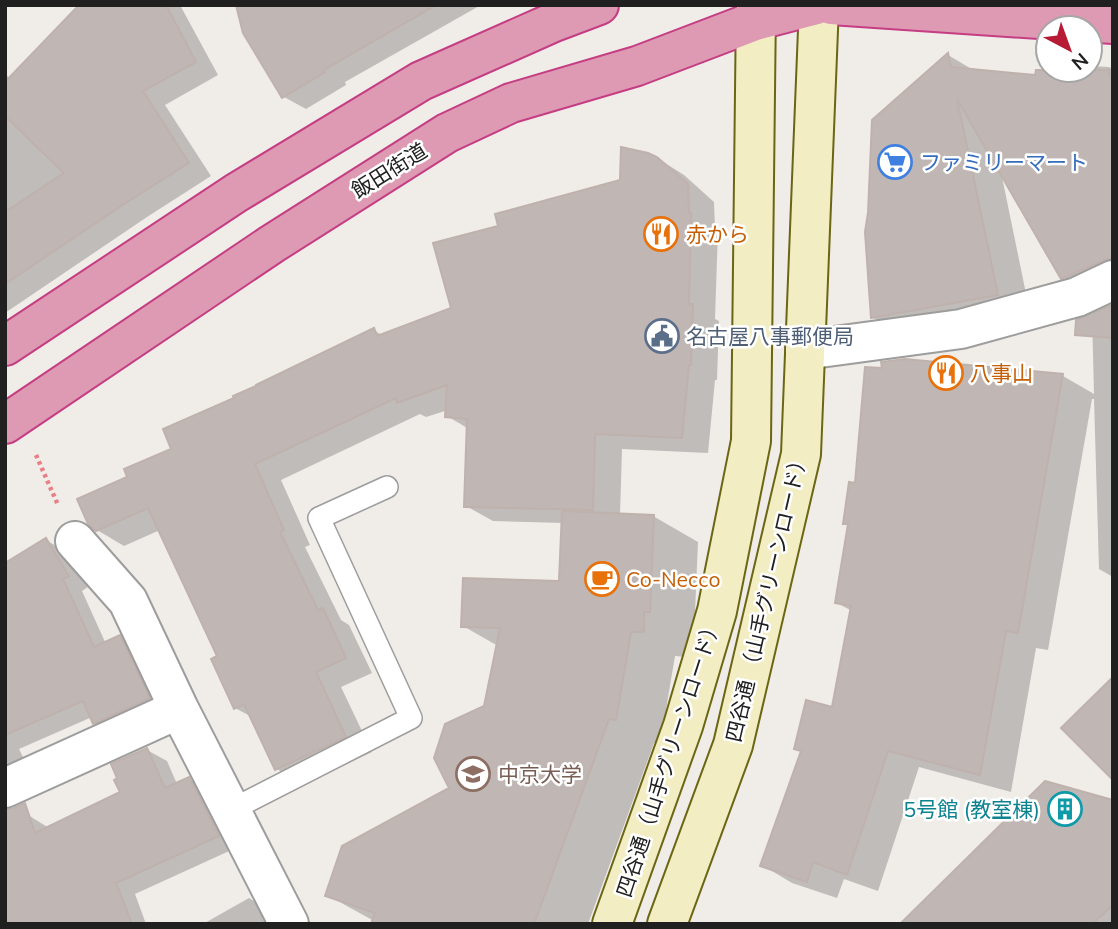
<svg xmlns="http://www.w3.org/2000/svg" width="1118" height="929" viewBox="0 0 1118 929" font-family="Mulish,'Noto Sans JP',sans-serif">
	<style>
		.shadow { fill: #0003 }
		.building { fill: #c0b7b5; stroke: #bfb1ac; stroke-width: 2 }
		.lines { fill: none; stroke-linecap: round; stroke-linejoin: round }
		.lane-casing { stroke: #9d9d9d; stroke-width: 24 }
		.street-casing { stroke: #9d9d9d; stroke-width: 42 }
		.secondary-casing { stroke: #6b6613; stroke-width: 42 }
		.highway-casing { stroke: #c53d83; stroke-width: 42 }
		.path { stroke: #e98087; stroke-width: 4.5; stroke-dasharray: 3.5 3.5; stroke-linecap: butt }
		.lane { stroke: #fff; stroke-width: 21 }
		.street { stroke: #fff; stroke-width: 38 }
		.secondary { stroke: #f2edc3; stroke-width: 38 }
		.highway { stroke: #dd9ab2; stroke-width: 38 }
		.labels { text-anchor: middle; dominant-baseline: central; stroke-width: 5; stroke-linejoin: round; paint-order: stroke }
		.shop-label { font-size: 21px; fill: #366cbe; stroke: #fff; text-anchor: start }
		.street-label { font-size: 21px; fill: #202020; stroke: #fff }
		.food-label { font-size: 21px; fill: #c56008; stroke: #fff; text-anchor: start }
		.service-label { font-size: 21px; fill: #4e5e75; stroke: #fff; text-anchor: start }
		.education-label { font-size: 21px; fill: #785e54; stroke: #fff; text-anchor: start }
		.culture-label { font-size: 21px; fill: #0d838f; stroke: #fff; text-anchor: end }
	</style>
	<rect width="100%" height="100%" fill="#f0ece8"/>
	<path class="shadow" d="M84 5H180L218 75 165 105 211 176 147 217 5 313V78L7 76 11 79Z
		M238 5H481L345 82 346 85 306 109 284 97Z
		M948 55 975 71 1037 77 1072 70H1090V66L1109 67 1113 69V289L1095 296 1062 277 1001 172 1030 313 905 336 872 317Z
		M657 158 684 175 714 202 715 229 718 230 715 319 719 321 717 380H715L708 453 622 449 620 515 653 516 698 542 694 636H688V657L675 656 660 745 654 743 588 924H373L374 921 327 895 452 789 485 707 498 646 463 626 560 583 563 523 493 521 466 506 469 429 447 416 448 410 426 417 420 414 281 480 310 545 305 547 341 620 349 625 372 673 341 687 372 752 303 785 277 769 252 717 235 708 219 657 160 530 124 546 97 530 130 478 174 450 236 399 374 330 383 336 453 309 500 227 622 181Z
		M1113 313V577L1099 569 1094 399H1092L1048 650 1036 648 1011 792 919 767 878 891 844 879 837 898 792 883 762 865 833 709 852 611 837 603 849 525 845 523 857 485 884 370 905 360 1063 376 1094 394 1092 316Z
		M46 540 66 552 88 587 82 591 106 644 120 637 140 649 169 710 115 734 95 723 92 717 19 749 24 759 5 768V647Z
		M147 750 167 761 177 784 189 779 209 790 238 847 135 894 146 924H5L28 815 49 828 122 793Z
		M1113 801V924H903Z
		M249 898 269 910 277 924H203Z"/>
	<path class="building" d="M79 5H166L196 62 143 91 189 163 124 204 5 284V212L64 173 5 116V82Z
		M236 5H436L324 70 325 72 282 98 243 33Z
		M948 53 951 67 1035 75 1036 70H1109V74L1113 75V258L1104 260 1061 279 957 99 998 295 871 318 865 232 868 213 872 120Z
		M621 147 648 153 657 157 688 184 689 213H691L689 304H693L691 365H689L682 438 595 434 593 510 464 507 467 419 445 417 447 385 397 403 396 398 255 464 284 530 280 532 318 610 323 608 346 658 316 672 346 737 275 770 244 704 234 709 211 659 217 656 148 508 96 531 88 524 77 499 127 477 124 469 171 449 163 429 234 398 233 396 256 386V385L374 328 377 336 451 308 433 243 498 226 495 214 620 180Z
		M1113 304V338L1075 335 1076 320Z
		M905 359 1063 374 1018 633 1006 631 980 775 888 751 847 875 813 862 807 882 760 866 801 751 794 749 806 700 832 707 851 606 835 603 848 524H843L849 482 855 483 865 367 882 368 881 362Z
		M562 511 654 515 650 612H644V632H631L616 720 609 719 534 924H371L375 913 325 896 342 846 449 788 434 758 445 724 484 706 500 628 461 627 463 578 559 581Z
		M46 538 69 576 63 579 94 647 120 635 150 698 93 724 83 701 5 735V563Z
		M1113 677V780L1061 728Z
		M147 748 165 788 189 777 219 836 116 883 132 924H5V809L14 808 25 803 35 833 120 792 114 780 117 778 111 764Z
		M1045 781 1113 800V905L1092 924H900Z"/>
	<g class="lines">
		<g class="lane-casing">
			<path id="lane" d="M231 810 411 718 319 518 387 487"/>
		</g>
		<g class="street-casing">
			<path id="street" d="M805 350 961 329 1077 297 1113 280
				M75 541 128 601 179 709 289 924
				M5 788 179 709"/>
		</g>
		<g class="secondary-casing">
			<path id="secondary" d="M612 924 683 726 717 611 751 441 756 5
				M667 924 733 745 801 454 819 5"/>
		</g>
		<g class="highway-casing">
			<path id="highway" d="M831 5 1113 24
				M5 346 236 193 421 81 554 22 599 5
				M5 424 272 244 447 133 511 103 637 66 755 21 816 5"/>
		</g>
		<path class="path" d="M36 455 58 505"/>
		<use href="#lane" class="lane"/>
		<use href="#street" class="street"/>
		<use href="#secondary" class="secondary"/>
		<use href="#highway" class="highway"/>
	</g>
	<defs>
		<g id="supermarket-ring" transform="scale(1.75)"><circle r="9.5" fill="#fff" stroke="#3f7fe0" stroke-width="1.5"/><path d="M-6-5.5h2.5l.6 2H6L4.5 2H-2.5L-4.4-4H-6ZM-1.5 3.2a1.3 1.3 0 1 0 .1 0ZM3 3.2a1.3 1.3 0 1 0 .1 0Z" fill="#3f7fe0"/></g>
		<g id="restaurant-ring" transform="scale(1.75)"><circle r="9.5" fill="#fff" stroke="#e8710a" stroke-width="1.5"/><path d="M-5-6h1v4h1v-4h1v4h1v-4h1v5L-1.5 .5V6h-2V.5L-5-1ZM5-6V6H3V1.5H1.5Q1.5-4 5-6Z" fill="#e8710a"/></g>
		<g id="civic-ring" transform="scale(1.75)"><circle r="9.5" fill="#fff" stroke="#5c6f8a" stroke-width="1.5"/><path d="M-.6-6.5H3V-4.5H.6V-3L4-1V1h2V6H-6V1h2V-1L-.6-3ZM-1.2 2.5V6h2.4V2.5Z" fill="#5c6f8a"/></g>
		<g id="cafe-ring" transform="scale(1.75)"><circle r="9.5" fill="#fff" stroke="#e8710a" stroke-width="1.5"/><path d="M-5.5-4.5H6V0H3Q3 3.5 0 3.5H-2.5Q-5.5 3.5-5.5 0ZM3-3.2v2h1.7v-2ZM-6 4.5H4V6H-6Z" fill="#e8710a"/></g>
		<g id="university-ring" transform="scale(1.75)"><circle r="9.5" fill="#fff" stroke="#8d6e63" stroke-width="1.5"/><path d="M0-5L7-2L0 1L-7-2ZM-4 1L0 2.5L4 1V4Q0 6-4 4Z" fill="#8d6e63"/></g>
		<g id="building-ring" transform="scale(1.75)"><circle r="9.5" fill="#fff" stroke="#0f9aa8" stroke-width="1.5"/><path d="M-4-6H4V6H1V3H-1V6H-4ZM-2.5-4.3h1.7v1.8h-1.7ZM.8-4.3h1.7v1.8H.8ZM-2.5-1h1.7V.8h-1.7ZM.8-1h1.7V.8H.8Z" fill="#0f9aa8"/></g>
	</defs>
	<g fill-rule="evenodd">
		<use href="#supermarket-ring" x="895" y="162"/>
		<use href="#restaurant-ring" x="661" y="234"/>
		<use href="#civic-ring" x="662" y="336"/>
		<use href="#restaurant-ring" x="946" y="373"/>
		<use href="#cafe-ring" x="602" y="579"/>
		<use href="#university-ring" x="473" y="774"/>
		<use href="#building-ring" x="1065" y="809"/>
	</g>
	<g class="labels">
		<g class="shop-label">
			<text x="920" y="162">ファミリーマート</text>
		</g>
		<g class="street-label">
			<text transform="translate(389 170) rotate(-32)">飯田街道</text>
			<text transform="translate(766 596) rotate(-77)">四谷通 （山手グリーンロード）</text>
			<text transform="translate(668 757) rotate(-72)">四谷通（山手グリーンロード）</text>
		</g>
		<g class="food-label">
			<text x="686" y="234">赤から</text>
			<text x="970" y="373">八事山</text>
			<text x="626" y="579">Co-Necco</text>
		</g>
		<g class="service-label">
			<text x="686" y="336">名古屋八事郵便局</text>
		</g>
		<g class="education-label">
			<text x="498" y="774">中京大学</text>
		</g>
		<g class="culture-label">
			<text x="1040" y="809">5号館 (教室棟)</text>
		</g>
	</g>
	<rect width="1118" height="929" fill="none" stroke="#202020" stroke-width="14"/>
	<g transform="translate(1069 49) rotate(139)"><circle r="33" fill="#ffffff" stroke="#a6a6a6" stroke-width="2"/>
	<path d="M0-5L12 26L0 18L-12 26Z" fill="#b71a34"/>
	<text y="-10" font-size="19" font-weight="bold" text-anchor="middle" fill="#202020">N</text>
	</g>
</svg>
